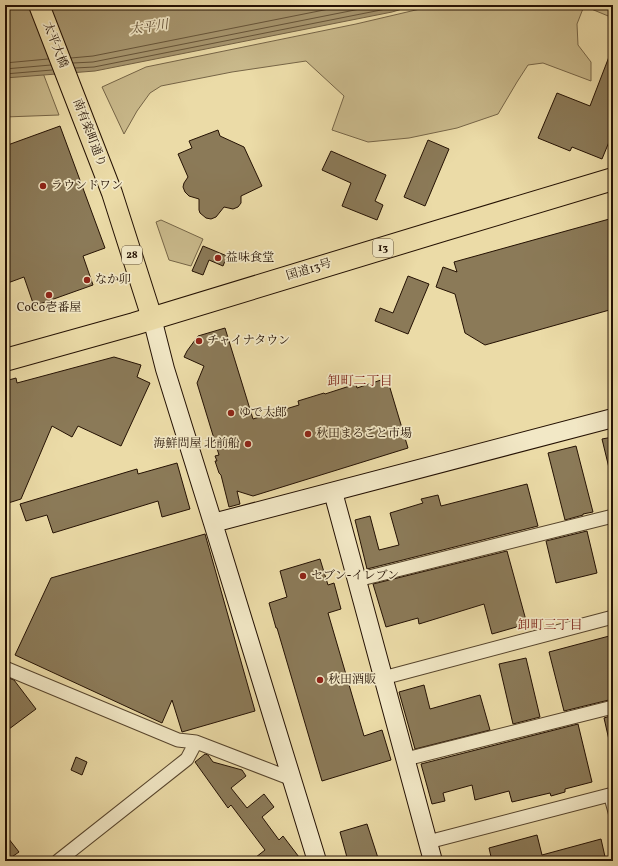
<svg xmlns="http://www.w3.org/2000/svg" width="618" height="866" viewBox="0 0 618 866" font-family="Vollkorn,'Noto Serif JP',serif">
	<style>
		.green { fill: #c9b98b; stroke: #766547 }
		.water { fill: #a7966f; stroke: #736144 }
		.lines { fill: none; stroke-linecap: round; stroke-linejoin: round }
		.shore { stroke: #665439; stroke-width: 1 }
		.building { fill: #8b7a58; stroke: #241103 }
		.lane-casing { stroke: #56442c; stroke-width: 8 }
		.street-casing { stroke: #56442c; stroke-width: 15 }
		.secondary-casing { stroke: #241103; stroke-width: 20 }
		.primary-casing { stroke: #241103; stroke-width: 22 }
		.highway-casing { stroke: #241103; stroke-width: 24 }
		.lane { stroke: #f2e8c6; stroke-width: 6 }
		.street { stroke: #f2e8c6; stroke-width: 13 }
		.secondary { stroke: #f2e8c6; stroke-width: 18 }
		.primary { stroke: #ebdba7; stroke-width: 20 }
		.highway { stroke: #ebdba7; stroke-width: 22 }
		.poi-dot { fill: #8f2418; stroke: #f2e8c6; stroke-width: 1.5 }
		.labels { text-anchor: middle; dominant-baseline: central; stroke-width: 3.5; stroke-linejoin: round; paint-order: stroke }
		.shield { fill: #f2e8c6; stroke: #62523e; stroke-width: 1 }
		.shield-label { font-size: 11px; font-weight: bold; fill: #241103 }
		.street-label { font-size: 12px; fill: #241103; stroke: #f2e8c6 }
		.poi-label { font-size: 12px; fill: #241103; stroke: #f2e8c6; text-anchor: start }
		.water-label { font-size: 13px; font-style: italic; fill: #5f4d34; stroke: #f2e8c6 }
		.neighbourhood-label { font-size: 13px; fill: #7a1f14; stroke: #f2e8c6 }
	</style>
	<rect width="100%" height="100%" fill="#ebdba7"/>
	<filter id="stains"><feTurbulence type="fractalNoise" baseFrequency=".005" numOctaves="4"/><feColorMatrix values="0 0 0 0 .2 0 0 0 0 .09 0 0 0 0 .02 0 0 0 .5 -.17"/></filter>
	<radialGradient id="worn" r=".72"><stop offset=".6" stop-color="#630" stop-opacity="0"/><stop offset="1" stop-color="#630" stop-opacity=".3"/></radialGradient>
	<path class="green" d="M437 5H613V18L584 6 577 24 578 45 591 62V81L543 63 528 65 517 82 498 114 457 128 409 138 368 142 332 130 344 96 306 61 232 72 161 86 150 93 137 111 124 134 102 87 146 67 356 24Z
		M43 73 59 115 5 117V76Z
		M161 220 203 239 191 266 169 260 156 222Z"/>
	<path class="water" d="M38 5H416L392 12 95 71 5 78V9Z"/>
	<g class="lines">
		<path class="shore" d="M71 58 93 56 349 5
			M5 63 48 59
			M73 63 93 62 380 5
			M75 68 94 67 391 8 402 5
			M5 69 51 65
			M5 74 52 70"/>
	</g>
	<path class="building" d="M612 49 613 143 609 142 602 159 572 147 570 151 538 138 557 93 590 106Z
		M60 126 105 248 83 256 93 285 34 306 24 277 5 284V146Z
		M218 130 220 136 244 147 262 186 241 196V203L238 207 233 209 224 207 216 217 211 219 206 218 200 213 199 210V199L189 196 185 192 183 187 184 183 188 177 178 154 192 148 189 141Z
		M428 140 449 149 425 206 404 197Z
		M331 151 386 175 375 201 383 205 377 220 342 206 351 183 322 170Z
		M613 218V309L485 345 465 333 455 294 436 287 443 267 457 272 454 262Z
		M203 246 227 256 223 266 209 260 203 275 192 271Z
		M408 276 429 284 408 334 375 321 380 308 393 313Z
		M225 328 253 419 299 405 298 401 324 393 325 394 356 384 357 388 387 378 408 448 253 496 237 491 240 504 229 507 221 475 219 473 215 461H217L215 456 219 455 197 383 204 366 184 357 187 351 198 336Z
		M114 357 141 365 137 377 150 383 121 446 78 426 72 437 52 426 21 499 5 504V381L16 378 17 383Z
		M613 437V467L609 468 602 439Z
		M576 446 593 512 583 514V515L565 520 548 453Z
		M177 463 190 509 162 517 158 501 53 533 47 515 26 521 20 504 137 469 138 474Z
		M527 484 538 526 367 569 355 520 370 516 379 550 399 545 390 513 423 503 421 499 438 495 441 506Z
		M587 531 597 573 556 583 546 541Z
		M205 534 255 711 182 732 172 700 162 723 15 655 51 578Z
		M507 551 527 624 492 634 484 604 419 624 418 618 386 627 373 584Z
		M320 559 328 585 334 583 341 609 328 613 364 736 382 730 391 760 322 781 277 628H276L269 603 287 597 280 571Z
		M613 635V699L564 711 549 652Z
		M526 658 540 717 513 724 499 664Z
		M9 678 14 680 36 709 5 732V681Z
		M424 685 430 709 480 695 490 730 415 749 399 692Z
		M613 715V739L609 740 604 718Z
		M578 724 592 782 565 789V792L551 796 550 793 512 802 509 791 475 800 472 785 443 793 445 801 432 804 421 764Z
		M205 754 208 755 213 762 242 770 246 776 231 788 247 808 264 794 274 807 262 817 279 840 283 836 302 861H251L265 850 231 805 228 808 195 762Z
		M76 757 87 762 82 775 71 770Z
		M367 824 379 861H348L340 832Z
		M5 834 19 852 6 861H5Z
		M537 835 542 855 601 839 606 861H492L489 848Z"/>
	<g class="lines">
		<g class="lane-casing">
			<path id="lane" d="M607 796 613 818"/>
		</g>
		<g class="street-casing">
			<path id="street" d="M357 580 613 516
				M5 668 178 740 196 742 292 779
				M383 678 613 617
				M406 759 613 707
				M428 842 613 794
				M58 861 187 759 196 742"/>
		</g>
		<g class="secondary-casing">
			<path id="secondary" d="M152 318 165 369 213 523 317 861
				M333 492 433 861
				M213 523 613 418"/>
		</g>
		<g class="primary-casing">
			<path id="primary" d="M39 5 112 193 152 318"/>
		</g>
		<g class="highway-casing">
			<path id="highway" d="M5 360 134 324 443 230 613 179"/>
		</g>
		<use href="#lane" class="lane"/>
		<use href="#street" class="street"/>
		<use href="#secondary" class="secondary"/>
		<use href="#primary" class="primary"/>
		<use href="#highway" class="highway"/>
	</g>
	<g class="poi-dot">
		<circle cx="43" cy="186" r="4"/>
		<circle cx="218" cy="258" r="4"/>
		<circle cx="87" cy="280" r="4"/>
		<circle cx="49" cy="295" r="4"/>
		<circle cx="199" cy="341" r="4"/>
		<circle cx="231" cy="413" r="4"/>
		<circle cx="308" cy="434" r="4"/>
		<circle cx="248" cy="444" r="4"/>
		<circle cx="303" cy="576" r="4"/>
		<circle cx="320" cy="680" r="4"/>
	</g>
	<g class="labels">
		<g class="shield">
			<rect x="373" y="239" width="20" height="18" rx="3"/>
			<rect x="122" y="246" width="20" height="18" rx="3"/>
		</g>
		<g class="shield-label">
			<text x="383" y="248">13</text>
			<text x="132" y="255">28</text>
		</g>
		<g class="street-label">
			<text transform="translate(55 45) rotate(69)">太平大橋</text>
			<text transform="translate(89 133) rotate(69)">南有楽町通り</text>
			<text transform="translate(309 270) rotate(-17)">国道13号</text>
		</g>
		<g class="poi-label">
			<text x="51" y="186">ラウンドワン</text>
			<text x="226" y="258">益味食堂</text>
			<text x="95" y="280">なか卯</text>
			<text x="49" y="308" text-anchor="middle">CoCo壱番屋</text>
			<text x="207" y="341">チャイナタウン</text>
			<text x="239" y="413">ゆで太郎</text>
			<text x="316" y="434">秋田まるごと市場</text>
			<text x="240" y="444" text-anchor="end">海鮮問屋 北前船</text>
			<text x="311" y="576">セブン-イレブン</text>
			<text x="328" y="680">秋田酒販</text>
		</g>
		<g class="water-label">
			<text transform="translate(149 28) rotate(-8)">太平川</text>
		</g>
		<g class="neighbourhood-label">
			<text x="360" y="382">卸町二丁目</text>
			<text x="550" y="626">卸町三丁目</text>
		</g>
	</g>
	<rect width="618" height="866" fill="none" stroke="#ebdba7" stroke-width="20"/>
	<rect x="6" y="6" width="606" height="854" fill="none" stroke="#241103" stroke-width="2"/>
	<rect x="10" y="10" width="598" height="846" fill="none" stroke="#241103"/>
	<rect width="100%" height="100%" filter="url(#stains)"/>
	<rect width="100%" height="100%" fill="url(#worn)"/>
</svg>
